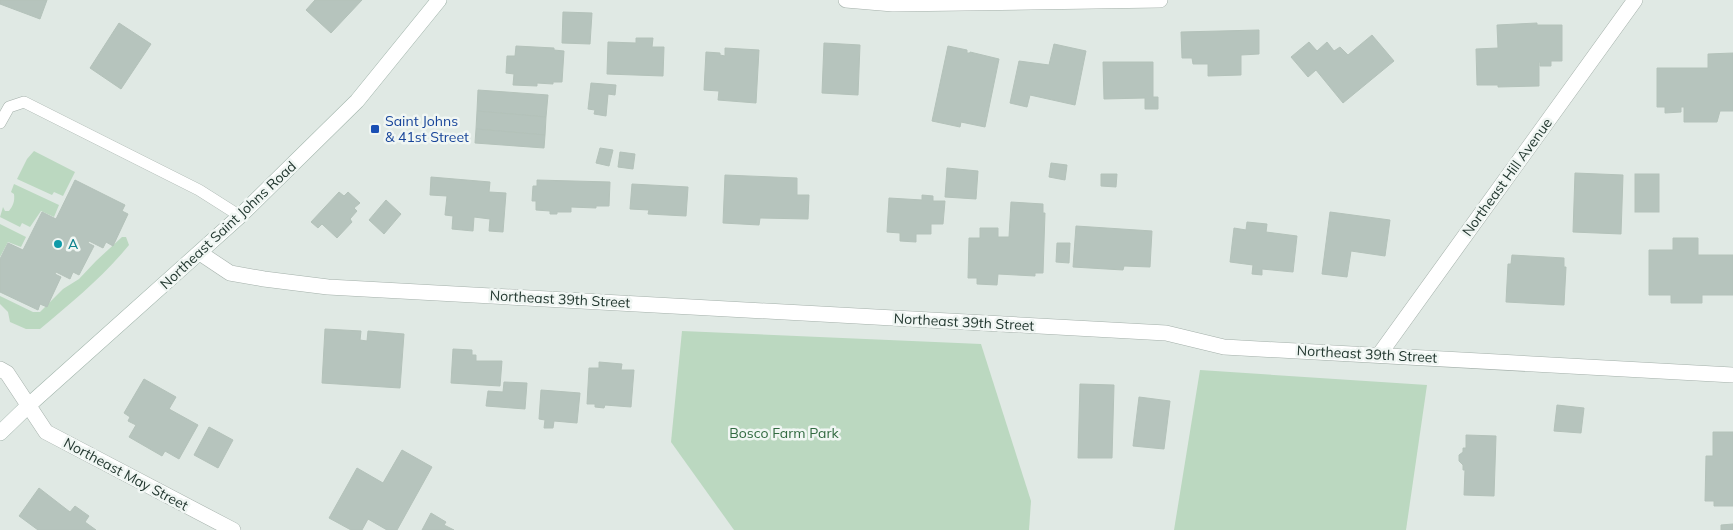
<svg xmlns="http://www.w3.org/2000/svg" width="1733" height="530" viewBox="0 0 1733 530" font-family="Mulish,sans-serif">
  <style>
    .green { fill: #bbd8c0 }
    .building { fill: #b6c4bd; stroke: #b4c2ba }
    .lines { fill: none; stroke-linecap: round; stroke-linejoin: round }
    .service-casing { stroke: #a4b0aa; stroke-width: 12 }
    .minor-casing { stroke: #a4b0aa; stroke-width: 16 }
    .secondary-casing { stroke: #a1b4ab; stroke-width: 16 }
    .service { stroke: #fff; stroke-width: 11 }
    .minor { stroke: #fff; stroke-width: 15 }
    .secondary { stroke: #fff; stroke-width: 15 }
    .transit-dot { fill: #1a4fb4; stroke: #f0f6f3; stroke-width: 2 }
    .culture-dot { fill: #0f9aa8; stroke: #f0f6f3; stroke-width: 2 }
    .labels { text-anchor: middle; stroke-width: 5; stroke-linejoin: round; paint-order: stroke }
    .transit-label { font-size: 14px; fill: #164399; stroke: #f0f6f3; text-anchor: start }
    .street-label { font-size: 14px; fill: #233830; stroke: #f0f6f3 }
    .culture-label { font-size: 14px; fill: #0d838f; stroke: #f0f6f3; text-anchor: start }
    .park-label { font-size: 14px; fill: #326a41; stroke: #f0f6f3 }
  </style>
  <rect width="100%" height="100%" fill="#e0e9e4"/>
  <g class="green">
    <polygon points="34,151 75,172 63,196 54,192 52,195 17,179 27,159"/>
    <path d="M14,184L59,205L54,217L41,211L30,227L22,223L20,227L0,217L3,207L5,211H9C13,206 15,201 14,194L11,192Z"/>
    <polygon points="0,224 26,237 21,247 8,242 0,257"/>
    <path d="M122,237H126L129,245C103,277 71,303 40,329H26L10,322L8,312L0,304V296L33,312H40L63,289L79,279L96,261Z"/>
    <polygon points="682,331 981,344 1031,501 1029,530 734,530 671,442"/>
    <polygon points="1200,370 1427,385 1406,530 1174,530"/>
  </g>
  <g class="building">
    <polygon points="0,0 47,0 40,19 0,4"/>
    <polygon points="315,0 362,0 331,33 306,10"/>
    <polygon points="563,12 592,13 590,44 562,43"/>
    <polygon points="119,23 151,44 121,89 90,68"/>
    <polygon points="1537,23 1537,25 1562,25 1562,61 1551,61 1551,66 1540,66 1540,62 1539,62 1539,86 1498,87 1498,85 1477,85 1476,49 1498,48 1497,25"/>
    <polygon points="1259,30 1259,54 1241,55 1241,75 1208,76 1208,64 1193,64 1192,58 1182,58 1181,32"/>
    <polygon points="1372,35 1394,61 1343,103 1316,70 1308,77 1291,57 1309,42 1317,51 1327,42 1334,51 1340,47 1348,55"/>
    <polygon points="636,38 653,38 652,47 664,47 663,76 607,74 608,42 636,43"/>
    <polygon points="824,43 860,45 858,95 822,93"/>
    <polygon points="1054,44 1086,51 1075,105 1030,95 1027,107 1010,103 1019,61 1049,65"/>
    <polygon points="516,46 554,48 554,50 564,51 562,82 553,82 553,84 537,83 537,86 513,85 514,74 506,73 507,56 515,56"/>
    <polygon points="948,46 967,50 967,53 970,53 970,52 999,59 985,127 961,122 960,127 932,121"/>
    <polygon points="725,48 759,50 756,103 718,100 719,91 704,90 706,52 720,53 720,55 725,56"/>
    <polygon points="1733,53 1733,111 1720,111 1717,122 1684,122 1684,107 1681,107 1681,112 1665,113 1665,107 1657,107 1657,68 1708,68 1708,54"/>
    <polygon points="1103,62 1153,62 1153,97 1158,97 1158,109 1145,109 1145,98 1104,99"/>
    <polygon points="591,83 616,85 615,95 608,94 606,116 594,114 595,110 588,109"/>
    <polygon points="478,90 548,95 546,117 477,111"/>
    <polygon points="477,111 546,117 545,135 476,129"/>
    <polygon points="476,129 545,135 544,148 475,143"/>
    <polygon points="600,148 613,150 609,166 596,163"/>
    <polygon points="620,152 635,154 633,169 618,167"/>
    <polygon points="1051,163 1067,165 1065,180 1049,177"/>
    <polygon points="947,168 978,171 976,199 945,197"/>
    <polygon points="1575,173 1623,175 1621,234 1573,232"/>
    <polygon points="1101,174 1117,174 1116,187 1101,186"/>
    <rect x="1635" y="174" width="24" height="38"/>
    <polygon points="725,175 797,178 797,195 809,195 808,219 760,218 759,225 723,223"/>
    <polygon points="431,177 490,182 489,192 506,193 503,232 489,231 490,219 474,217 473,231 452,229 453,216 445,215 447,196 430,195"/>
    <polygon points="75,180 125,205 122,211 128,214 113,246 106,242 103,248 89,241 88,243 94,246 79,275 73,272 70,279 56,272 55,274 61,277 47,307 40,304 38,310 0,292 0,259 8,243 23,250 42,212 56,219"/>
    <polygon points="537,180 610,182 609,206 596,206 596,208 571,207 571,212 557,212 557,214 550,214 550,211 536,210 536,201 532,201 533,186 537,186"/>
    <polygon points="632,184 688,187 686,216 648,214 649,210 630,209"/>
    <polygon points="339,192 344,196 348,192 360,203 354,208 357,211 350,219 352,222 337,238 322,224 318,228 311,222"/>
    <polygon points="922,195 933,196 933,201 945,201 943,224 931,224 931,234 916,234 916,242 900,241 900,233 887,232 889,198 922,200"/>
    <polygon points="386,200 401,214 384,234 369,220"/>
    <polygon points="1011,202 1043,204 1043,213 1045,213 1043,273 1035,273 1035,276 998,274 997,285 977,284 977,278 968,278 969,238 980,238 980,228 998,228 998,237 1009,237"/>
    <polygon points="1330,212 1390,220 1385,256 1351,251 1347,277 1322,274"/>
    <polygon points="1247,222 1267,224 1266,232 1297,236 1293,272 1262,269 1262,275 1252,274 1253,265 1230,262 1234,228 1246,230"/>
    <polygon points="1076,226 1152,231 1150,267 1124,266 1123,270 1073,267"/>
    <polygon points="1673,238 1698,238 1698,255 1733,255 1733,295 1702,295 1702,303 1671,303 1671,295 1649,295 1649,250 1673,250"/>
    <polygon points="1057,243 1070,243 1069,263 1056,262"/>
    <polygon points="1512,255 1564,258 1564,267 1566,267 1564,305 1506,302 1508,264 1511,264"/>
    <polygon points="325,329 361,331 360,340 367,341 368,331 404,334 400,388 322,383"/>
    <polygon points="453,349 472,350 472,355 476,355 476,361 502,361 500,386 451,383"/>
    <polygon points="599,362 622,364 621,370 634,370 631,407 605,405 604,408 595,407 595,404 587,404 589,368 599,368"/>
    <polygon points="144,379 176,397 169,409 198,425 179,459 165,451 162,456 129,437 136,425 128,421 130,417 124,413"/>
    <polygon points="504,382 527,383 525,409 486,406 488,391 503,392"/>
    <polygon points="1080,384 1114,385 1112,458 1078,458"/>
    <polygon points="541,390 580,393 577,423 554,421 553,428 544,428 545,420 539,419"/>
    <polygon points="1139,397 1170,401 1164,449 1133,446"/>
    <polygon points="1557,405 1584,408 1581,433 1554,431"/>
    <polygon points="209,427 233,440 218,468 194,455"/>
    <polygon points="1713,432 1733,432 1733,506 1714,506 1714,501 1705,501 1706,456 1713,456"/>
    <polygon points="1466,435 1496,436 1494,496 1464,495 1465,470 1463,470 1463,465 1459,461 1459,455 1463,452 1463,448 1466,448"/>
    <polygon points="402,450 432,467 397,530 387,530 368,519 362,530 351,530 329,518 357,468 383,483"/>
    <polygon points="39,488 70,512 75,506 89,516 85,522 96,530 38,530 19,516"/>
    <polygon points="431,513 446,522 444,525 454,530 422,530"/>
    <polygon points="1733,524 1733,530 1721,530 1721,525"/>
  </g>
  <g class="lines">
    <defs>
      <polyline id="service" points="0,123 9,107 24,102 199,190 240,216"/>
      <g id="minor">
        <polyline points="846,0 893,4 1160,0"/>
        <polyline points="200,253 230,273 264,279 328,287 1166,333 1224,347 1733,375"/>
        <polyline points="1379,355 1635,0"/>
        <polyline points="0,369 7,373 46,432 233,530"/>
      </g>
      <polyline id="secondary" points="0,433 29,405 240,216 357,101 439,0"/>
    </defs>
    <use href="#service" class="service-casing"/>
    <use href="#minor" class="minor-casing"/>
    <use href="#secondary" class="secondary-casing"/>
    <use href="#service" class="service"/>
    <use href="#minor" class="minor"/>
    <use href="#secondary" class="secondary"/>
  </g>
  <rect class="transit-dot" x="370" y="124" width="10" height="10" rx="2.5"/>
  <circle class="culture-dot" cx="58" cy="244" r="5"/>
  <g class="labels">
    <g class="transit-label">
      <text x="385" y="126">Saint Johns<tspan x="385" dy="16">&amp; 41st Street</tspan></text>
    </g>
    <g class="street-label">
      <text transform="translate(1507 177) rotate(-54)" y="5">Northeast Hill Avenue</text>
      <text transform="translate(228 225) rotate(-43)" y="5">Northeast Saint Johns Road</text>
      <text transform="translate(560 299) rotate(3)" y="5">Northeast 39th Street</text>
      <text transform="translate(964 322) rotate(3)" y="5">Northeast 39th Street</text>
      <text transform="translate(1367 354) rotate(3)" y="5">Northeast 39th Street</text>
      <text transform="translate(126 474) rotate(28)" y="5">Northeast May Street</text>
    </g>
    <g class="culture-label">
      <text x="68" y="249">A</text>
    </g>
    <g class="park-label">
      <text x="784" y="438">Bosco Farm Park</text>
    </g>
  </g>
</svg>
